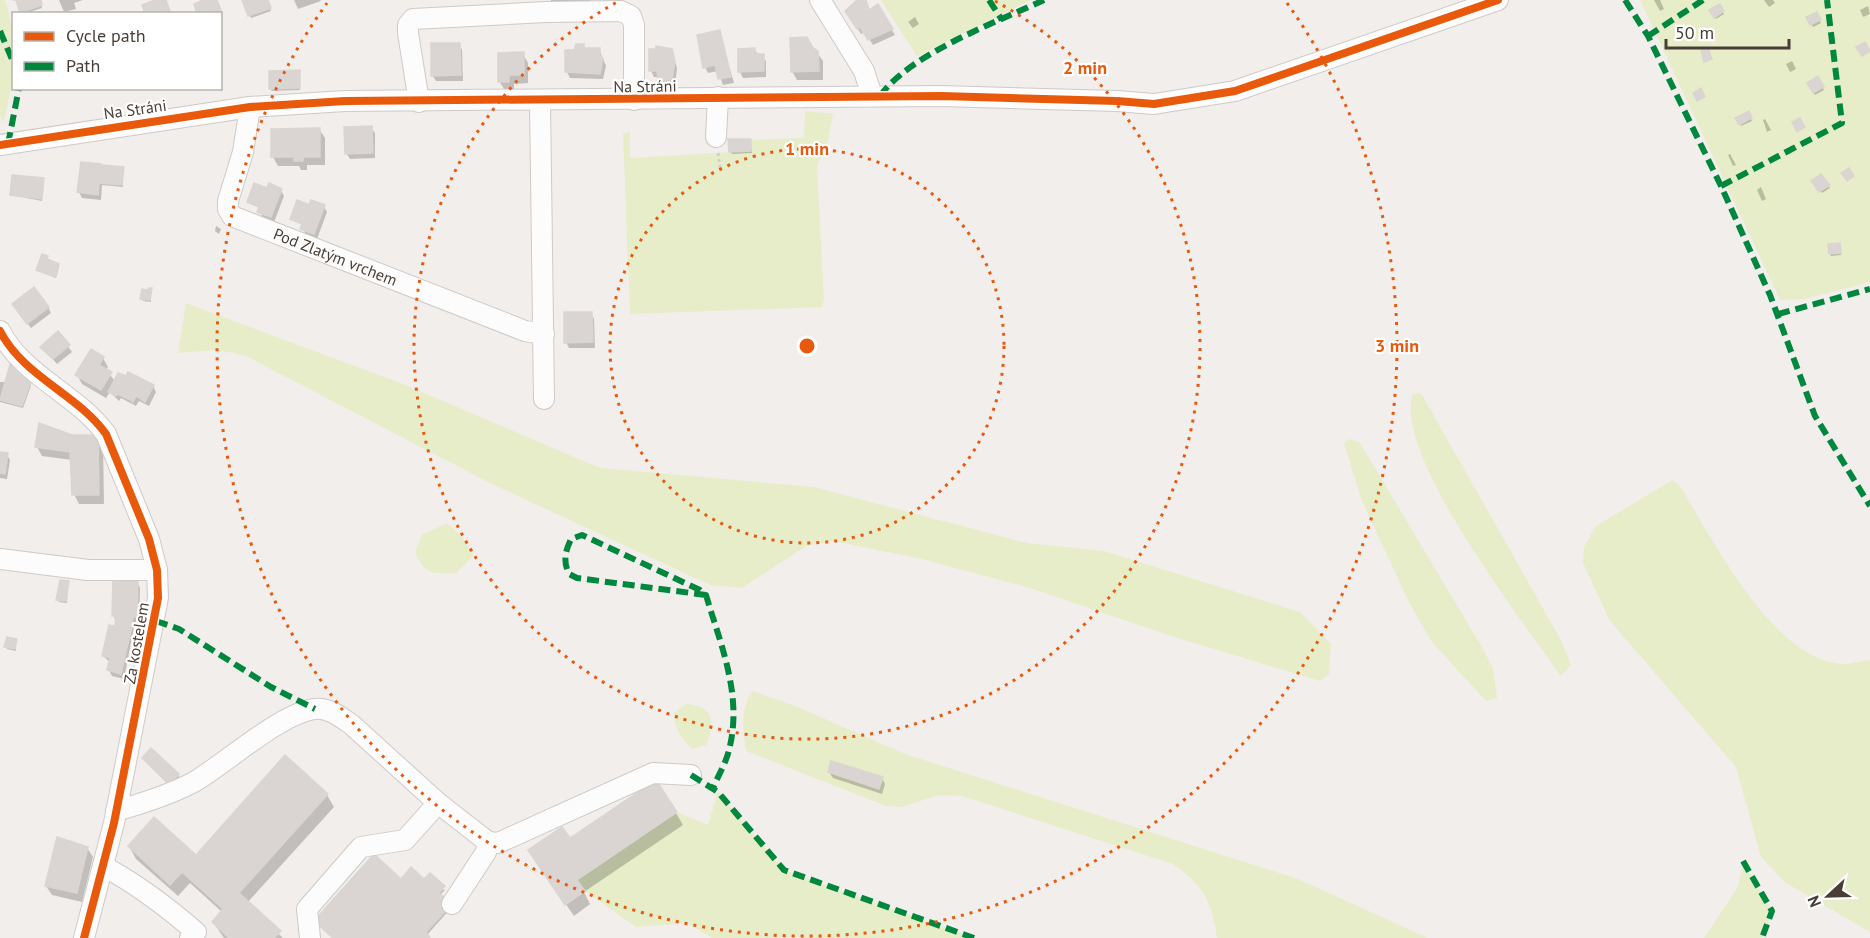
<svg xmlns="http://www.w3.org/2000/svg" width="1870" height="938" viewBox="0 0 1870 938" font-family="'PT Sans',sans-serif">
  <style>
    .green { fill: #e7edc9 }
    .shadow { fill: #0003 }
    .building { fill: #dad5d2; stroke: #dad5d1; stroke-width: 1.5 }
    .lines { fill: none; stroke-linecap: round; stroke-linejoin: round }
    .minor-casing { stroke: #cfcac7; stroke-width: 22 }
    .path { stroke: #d2cecb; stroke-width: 3; stroke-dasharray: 3 3; stroke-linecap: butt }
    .minor { stroke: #fdfcfc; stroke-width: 20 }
    .quiet { stroke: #00873e; stroke-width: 6; stroke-dasharray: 12 6; stroke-linecap: butt }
    .cycleway-casing { stroke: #fff; stroke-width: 11 }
    .cycleway { stroke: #e8590c; stroke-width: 8 }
    .ring { fill: none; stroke: #e8590c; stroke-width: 3; stroke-dasharray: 3 6 }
    .labels { text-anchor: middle; stroke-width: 4.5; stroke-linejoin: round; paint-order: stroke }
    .street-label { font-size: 16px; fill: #493e36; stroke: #fff }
    .centre { fill: #e8590c; stroke: #fff; stroke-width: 3 }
    .ring-label { font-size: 18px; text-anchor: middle; font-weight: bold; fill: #e8590c; stroke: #fff; stroke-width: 4.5; stroke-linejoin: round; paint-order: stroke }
  </style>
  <rect width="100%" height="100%" fill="#f2eeeb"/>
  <g class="green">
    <path d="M0,0H5C19,44 15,79 3,123L0,114Z"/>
    <polygon points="881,0 1031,0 917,56"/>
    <polygon points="1640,0 1870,0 1870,282 1805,299 1780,300"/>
    <polygon points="805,111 833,114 827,145 817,166 824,300 822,307 630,314 623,134 630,132 630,158 751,151 751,140 804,138"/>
    <polygon points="186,303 403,384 600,468 814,487 1027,543 1104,551 1300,612 1331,644 1329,674 1320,681 1174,637 1027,587 917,558 833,541 806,546 742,588 710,585 492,484 244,355 216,350 178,353"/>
    <path d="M1421,393L1562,642L1571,665L1561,676C1525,624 1392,454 1413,394Z"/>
    <polygon points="1350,439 1360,443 1480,644 1493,668 1497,698 1486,701 1432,642 1409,602 1362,501 1344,443"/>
    <path d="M1673,480L1680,486C1712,538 1773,661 1843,664C1851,664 1861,661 1870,660V932L1786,883L1761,857L1736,767L1610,621L1583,563L1584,547L1596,526Z"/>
    <path d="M447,523L461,536L474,555L456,573C433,574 425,575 415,552L422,535Z"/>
    <path d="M752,691L793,705L905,754L1298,879L1428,938H1217C1212,902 1203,884 1173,864L962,796L939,795L901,807L886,806L746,751C743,728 740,711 752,691Z"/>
    <path d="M686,704C715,706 715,723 706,745L692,749C682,739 674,728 674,713Z"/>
    <polygon points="718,792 784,870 974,938 712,938 687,923 636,927 585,891 577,880 677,812 708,825"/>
    <polygon points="1743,861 1772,911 1762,938 1704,938 1738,887"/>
  </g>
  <g class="shadow">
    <polygon points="14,0 40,0 42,8 23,14 18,2"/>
    <polygon points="59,0 83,0 74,3 76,9 64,12"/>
    <polygon points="244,0 267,0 271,11 251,18"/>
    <polygon points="294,0 320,0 321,1 298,9"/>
    <polygon points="551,0 591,0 591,8 551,2"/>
    <polygon points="861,0 864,0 869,11 877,6 895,35 873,45 865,32 861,34 847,11"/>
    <polygon points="1654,0 1660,0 1664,9 1660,11"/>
    <polygon points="1764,0 1773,0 1775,3 1769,7"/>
    <polygon points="1719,6 1724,14 1716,19 1711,11"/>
    <polygon points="1868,6 1870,14 1863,17 1860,10"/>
    <polygon points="1816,14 1821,23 1813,27 1808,18"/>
    <polygon points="915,17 919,24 913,28 908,22"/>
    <polygon points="719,32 734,83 723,85 718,71 708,73 705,67"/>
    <polygon points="807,39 823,61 823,80 797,80 792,71"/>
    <polygon points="459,44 462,50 463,81 436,81 432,75"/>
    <polygon points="583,45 585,49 599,49 606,66 603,79 570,78 567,72 575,52"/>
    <polygon points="671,50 677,68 675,85 662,85 659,77 654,77 651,71"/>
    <polygon points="754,50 766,61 766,77 743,78 740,72"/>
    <polygon points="523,54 528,63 528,83 514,84 514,90 505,90 499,81"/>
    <polygon points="1792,61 1796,69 1790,72 1786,64"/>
    <polygon points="299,71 300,90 272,91 270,89"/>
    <polygon points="1817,78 1824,90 1815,95 1809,83"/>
    <polygon points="1748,113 1752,121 1741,126 1737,119"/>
    <polygon points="1765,119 1771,130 1767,132 1763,120"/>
    <polygon points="371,128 375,133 375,158 350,159 346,153"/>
    <polygon points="319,129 325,138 325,165 307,165 307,170 301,170 299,166 278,166 273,157"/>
    <polygon points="750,140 752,153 732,154 730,151"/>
    <polygon points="1730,154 1736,165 1733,166 1728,155"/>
    <polygon points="100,166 123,169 123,187 102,185 101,200 82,198 79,192"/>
    <polygon points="1821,176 1830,188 1822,193 1813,181"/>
    <polygon points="43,180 42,201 11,195"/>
    <polygon points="1761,187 1766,199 1762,201 1757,190"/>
    <polygon points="268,190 281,190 284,196 274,222 262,217 260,208 249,202"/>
    <polygon points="310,207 324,207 327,212 317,239 305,234 303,225 291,218"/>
    <polygon points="216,226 221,229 219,234 215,231"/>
    <polygon points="1839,244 1841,255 1831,256 1830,254"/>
    <polygon points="47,257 48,261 59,267 56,278 38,270"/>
    <polygon points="151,290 151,302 143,301 142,299"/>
    <polygon points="48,307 51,313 31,328 17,310"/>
    <polygon points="591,313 594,319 595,348 569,348 566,342"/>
    <polygon points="58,333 72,352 57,364 42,347"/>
    <polygon points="103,358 108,367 106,370 115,381 153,386 156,392 149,406 139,401 136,406 121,398 119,401 110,392 106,398 82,384 77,375"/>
    <polygon points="0,382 30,383 31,386 23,408 0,402"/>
    <polygon points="72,436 98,436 103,445 104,504 79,504 74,494 72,460 42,456 37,447"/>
    <polygon points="0,454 7,455 10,460 7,479 0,478"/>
    <polygon points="137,582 140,588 139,622 135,622 124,679 112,676 109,670 111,663 103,656 117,628 114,616"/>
    <polygon points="68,583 67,603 59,602 58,600"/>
    <polygon points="16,641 16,651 7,649 6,647"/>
    <polygon points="143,759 178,775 181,781 173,789"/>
    <polygon points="829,772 882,778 885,784 882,794 833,778"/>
    <polygon points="327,795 334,807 247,903 283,938 224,938 213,922 222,912 190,883 178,896 136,859 129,846 196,857"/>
    <polygon points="676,813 683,825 584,892 590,904 574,916 537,862 569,841"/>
    <polygon points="87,848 93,857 82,902 52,895 46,886"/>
    <polygon points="401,881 445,890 440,895 452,907 427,935 430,938 334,938"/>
  </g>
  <g class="building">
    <polygon points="12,0 41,0 42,5 20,13 16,0"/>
    <polygon points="155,0 166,0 171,14 145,14 142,5"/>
    <polygon points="217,0 222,13 197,14 194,4 203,0"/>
    <polygon points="242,0 268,0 271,8 248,16"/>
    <polygon points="857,0 866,0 869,10 878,4 893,29 868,40 860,27 857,29 845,11"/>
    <polygon points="1720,4 1724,11 1714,18 1709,10"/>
    <polygon points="1817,12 1821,20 1810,25 1806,17"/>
    <polygon points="720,30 731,77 718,79 715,65 703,68 697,35"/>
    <polygon points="807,37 813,48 818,51 819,71 791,72 790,38"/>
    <polygon points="1865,42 1870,51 1862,56 1856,47"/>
    <polygon points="431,43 460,43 461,75 431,76"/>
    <polygon points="576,44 584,44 584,48 600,48 600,56 603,58 600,74 565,72 565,50 574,50"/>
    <polygon points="656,46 672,49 675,61 672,80 658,80 657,71 649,71 649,49 656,49"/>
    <polygon points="755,48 755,54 764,54 764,71 738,72 738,49"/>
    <polygon points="1708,48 1712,59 1704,62 1701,50"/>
    <polygon points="524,52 524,75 509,75 509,82 498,82 498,53"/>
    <polygon points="300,70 300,88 269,89 269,71"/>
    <polygon points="1818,76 1824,87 1813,93 1807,83"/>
    <polygon points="1701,88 1705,97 1697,101 1693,93"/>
    <polygon points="1749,111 1752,118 1739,125 1735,118"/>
    <polygon points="1800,118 1805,127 1797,132 1792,122"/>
    <polygon points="372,126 373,153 345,154 344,127"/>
    <polygon points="320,128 320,157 303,157 303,161 294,161 294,157 271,157 271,129"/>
    <polygon points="728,139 751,139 751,151 729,152"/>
    <polygon points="81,162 101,164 98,195 77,192"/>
    <polygon points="101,165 124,167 122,185 99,183"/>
    <polygon points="1849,168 1854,176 1847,181 1841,173"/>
    <polygon points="1821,174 1830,185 1819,192 1811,181"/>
    <polygon points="12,175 44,178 42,199 10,195"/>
    <polygon points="254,183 267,188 259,207 247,202"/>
    <polygon points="269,183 282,189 271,217 257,212"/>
    <polygon points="297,200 310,205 302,224 290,219"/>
    <polygon points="311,200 325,205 314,234 300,229"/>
    <polygon points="1840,243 1841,253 1829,254 1828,244"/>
    <polygon points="42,254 48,256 47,259 59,264 55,277 36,270"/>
    <polygon points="34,287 49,307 27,324 12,304"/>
    <polygon points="149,288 152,288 150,300 140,299 142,289 148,290"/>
    <polygon points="564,312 592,312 593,342 564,343"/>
    <polygon points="58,331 70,345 53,359 40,347"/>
    <polygon points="91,349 104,357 99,365 112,372 101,390 75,375"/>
    <polygon points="11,361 31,382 22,406 0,400"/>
    <polygon points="128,372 154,385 145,402 136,396 132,404 133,401 117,394 116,396 108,392 118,373 126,376"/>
    <polygon points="39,423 72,435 98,435 99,495 72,495 70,452 35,447"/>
    <polygon points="0,452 8,453 5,474 0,473"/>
    <polygon points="60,580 69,581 66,601 56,600"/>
    <polygon points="113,580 138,580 137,617 133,617 131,630 115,626 116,616 112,616"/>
    <polygon points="109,625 131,630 121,674 107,670 110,658 102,656"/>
    <polygon points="7,637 17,639 15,649 4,647"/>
    <polygon points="151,748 179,774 170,785 142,758"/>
    <polygon points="285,755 328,794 239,893 281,931 274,938 229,938 212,922 223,909 182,872 170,885 128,846 154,817 196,855"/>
    <polygon points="831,761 883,777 879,789 828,772"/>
    <polygon points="656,780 677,812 577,880 585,891 565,905 528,850 562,827 570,838"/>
    <polygon points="57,837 88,847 77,893 45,886"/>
    <polygon points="374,854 401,879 411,867 424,879 430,873 445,886 439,893 452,904 426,932 430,938 333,938 314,921"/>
  </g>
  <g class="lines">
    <defs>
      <g id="minor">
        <polyline points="820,0 864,71 872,96"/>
        <polyline points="540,101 544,399"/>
        <polyline points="419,102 408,33 408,25 413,19 546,12 621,11 631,16 634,25 634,100"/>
        <path id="s1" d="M250,107L243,152L228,201V209L232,216L525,331L544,334"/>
        <polyline points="716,137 718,97"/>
        <polyline points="0,145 250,107 345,101 941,96 1117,101 1154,104 1235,91 1498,0"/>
        <path d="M0,331C24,377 76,393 106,434L149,539L157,570L158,598L114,823L84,938"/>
        <polyline points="0,559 88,570 157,570"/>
        <path d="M116,811C143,803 169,795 194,782C226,763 281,713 315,709C329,707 342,718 352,725L438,803"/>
        <path d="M103,866C137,884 167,907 196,932L190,938"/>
        <polyline points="452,904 486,852 488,842 498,843 653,773 691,775"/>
        <polyline points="310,938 307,909 361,847 405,840 438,803 488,842"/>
      </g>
    </defs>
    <use href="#minor" class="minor-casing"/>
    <polyline class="path" points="718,153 720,168"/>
    <use href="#minor" class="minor"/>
    <g class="quiet">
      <polyline points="989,0 1002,20"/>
      <polyline points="1625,0 1648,36 1721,186 1770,295 1815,416 1870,506"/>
      <polyline points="0,31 14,64"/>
      <polyline points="1648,36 1703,0"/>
      <path d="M880,96C911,53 995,23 1044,0"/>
      <polyline points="8,144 19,88"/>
      <polyline points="1721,186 1842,123 1827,0"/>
      <polyline points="1778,314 1870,289"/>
      <path d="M706,595L577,578L569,574C563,561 565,552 571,539L582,535L700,590L706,595C721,646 743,696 729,750C726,763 718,776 713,788"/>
      <polyline points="156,621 179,629 271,687 315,709"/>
      <polyline points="691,775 718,792 784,870 974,938"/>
      <polyline points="1743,861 1772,911 1762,938"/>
    </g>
    <defs>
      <g id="cycleway">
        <polyline points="0,145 250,107 345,101 941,96 1117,101 1154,104 1235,91 1498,0"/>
        <path d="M0,331C24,377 76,393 106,434L149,539L157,570L158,598L114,823L84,938"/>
      </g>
    </defs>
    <use href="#cycleway" class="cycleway-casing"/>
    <use href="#cycleway" class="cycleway"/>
  </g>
  <g class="ring">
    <circle cx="807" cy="346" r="197"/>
    <path d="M995 1A393 393 0 1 1 619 1"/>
    <path d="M1287 3A590 590 0 1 1 327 3"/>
  </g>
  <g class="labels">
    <g class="street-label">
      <text transform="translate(645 86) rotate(-1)" y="6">Na Stráni</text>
      <text transform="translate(135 109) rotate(-8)" y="6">Na Stráni</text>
      <text dy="6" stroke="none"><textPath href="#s1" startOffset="224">Pod Zlatým vrchem</textPath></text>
      <text transform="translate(136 643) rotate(-80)" y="6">Za kostelem</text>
    </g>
  </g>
  <circle cx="807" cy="346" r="9" class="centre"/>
  <g class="ring-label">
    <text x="1085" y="74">2 min</text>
    <text x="807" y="155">1 min</text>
    <text x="1397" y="352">3 min</text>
  </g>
  <rect x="12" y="12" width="210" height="78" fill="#ffffff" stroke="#b6b2af" stroke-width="1.5"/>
  <rect x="24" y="32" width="30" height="9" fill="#e8590c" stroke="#b6b2af" stroke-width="1.5"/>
  <text x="66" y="42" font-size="18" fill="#493e36">Cycle path</text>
  <rect x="24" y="62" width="30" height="9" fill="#00873e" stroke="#b6b2af" stroke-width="1.5"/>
  <text x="66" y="72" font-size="18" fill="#493e36">Path</text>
  <g transform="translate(1828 896) rotate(248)" stroke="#ffffff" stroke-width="4.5" paint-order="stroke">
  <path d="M0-4.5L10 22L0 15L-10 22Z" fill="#493e36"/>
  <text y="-9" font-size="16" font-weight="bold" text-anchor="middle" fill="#493e36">N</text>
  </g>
  <path d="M1666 39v9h123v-9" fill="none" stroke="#493e36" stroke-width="3"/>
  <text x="1675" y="39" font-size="18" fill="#493e36" stroke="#ffffff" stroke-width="4.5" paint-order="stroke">50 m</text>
</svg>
